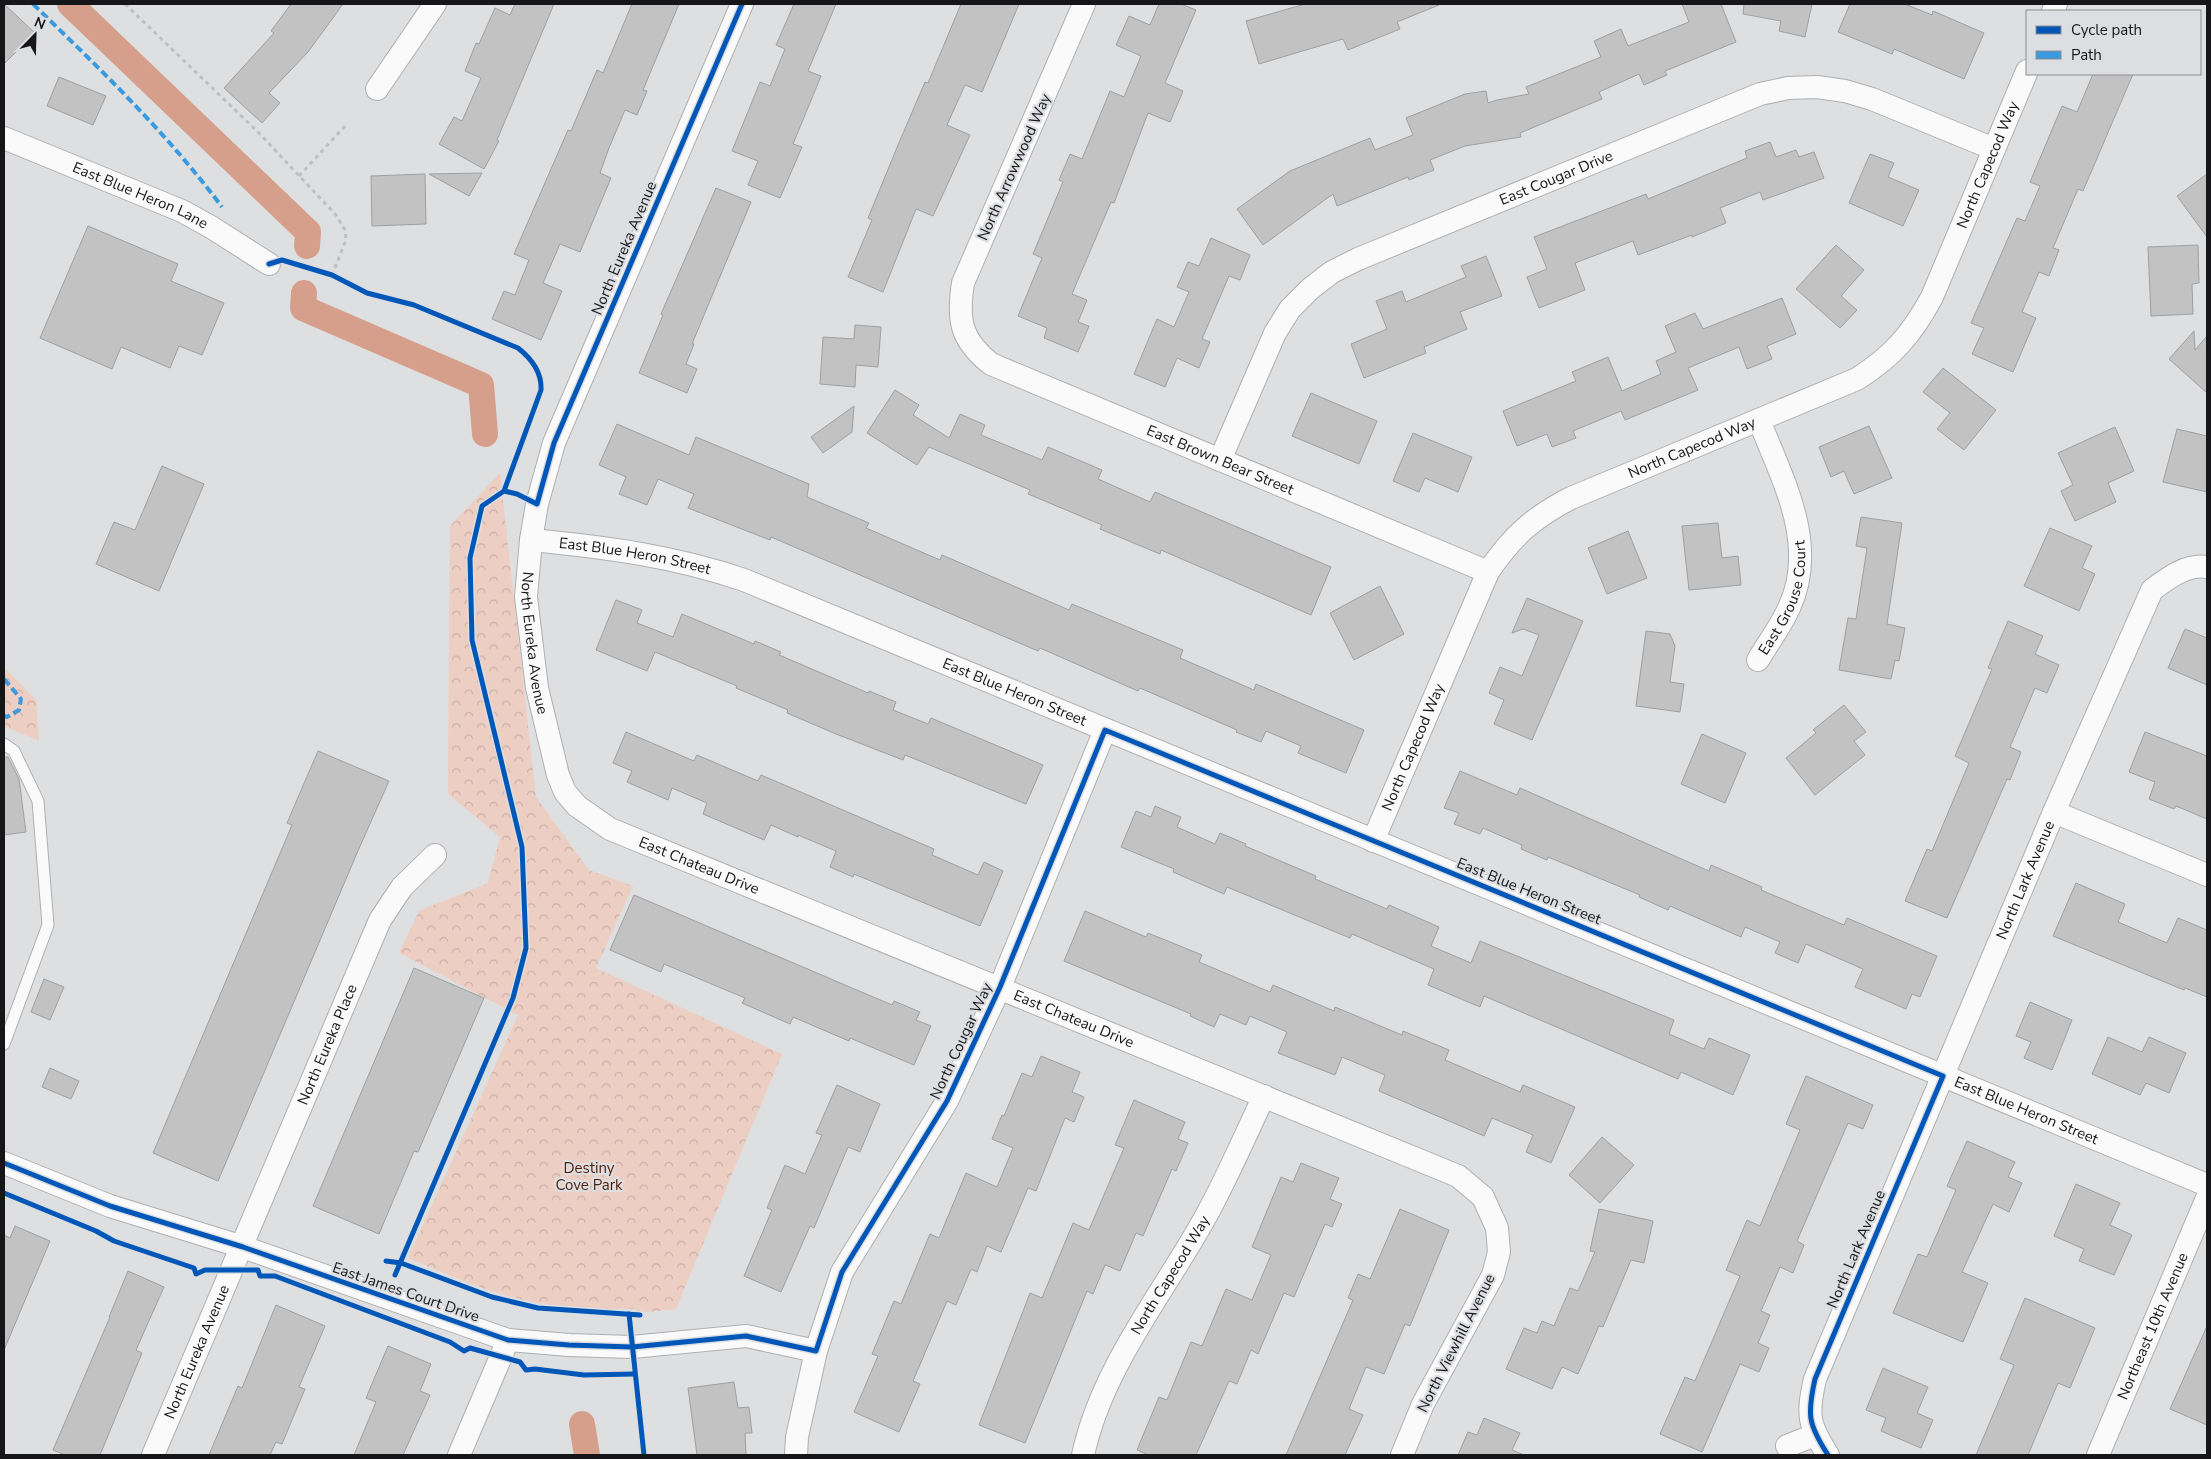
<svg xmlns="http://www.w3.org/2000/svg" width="2211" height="1459" viewBox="0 0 2211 1459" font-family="'Nunito Sans',sans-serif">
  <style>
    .park { fill: url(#park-crowns) }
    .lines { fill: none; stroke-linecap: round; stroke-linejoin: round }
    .canal { stroke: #d69f8b; stroke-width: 26 }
    .building { fill: #c2c2c3; stroke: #9e9fa0 }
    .service-casing { stroke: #afafb0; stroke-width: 13 }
    .minor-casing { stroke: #afafb0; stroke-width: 24 }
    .path { stroke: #bebfc0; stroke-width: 3; stroke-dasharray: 4 4; stroke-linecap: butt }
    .service { stroke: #fafafa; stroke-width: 11 }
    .minor { stroke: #fafafa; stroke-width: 22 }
    .quiet { stroke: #3b9adf; stroke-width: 4; stroke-dasharray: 8 4; stroke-linecap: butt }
    .cycleway-casing { stroke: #dddee1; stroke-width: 8 }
    .cycleway { stroke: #0057b8; stroke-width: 5 }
    .labels { text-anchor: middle; stroke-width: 4.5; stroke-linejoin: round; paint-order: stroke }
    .street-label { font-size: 15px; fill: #161618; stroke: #dddee1 }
    .park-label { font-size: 15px; fill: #501e07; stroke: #dddee1 }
  </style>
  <defs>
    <pattern id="park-crowns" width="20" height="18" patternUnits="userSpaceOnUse" patternTransform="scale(1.25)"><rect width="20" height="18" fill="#edcec3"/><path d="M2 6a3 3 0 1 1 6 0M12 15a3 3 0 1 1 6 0" fill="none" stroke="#cab0a7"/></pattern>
  </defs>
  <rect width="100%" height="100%" fill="#dedfe0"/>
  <g class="park">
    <path d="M500,473L536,797L589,870L633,886L596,968L782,1054L676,1309L639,1313L635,1309C598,1309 561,1308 524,1300C484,1291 446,1274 408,1258L518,1015L399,953L419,911L488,883L500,837L448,794V757L450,526Z"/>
    <polygon points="4,667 36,700 39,741 4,726"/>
  </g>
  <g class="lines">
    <g class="canal">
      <polyline points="70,4 308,232 307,246"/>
      <polyline points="304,293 303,308 481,385 485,434"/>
      <polyline points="582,1424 587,1455"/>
    </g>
  </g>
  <g class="building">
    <polygon points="4,4 35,33 4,64"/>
    <polygon points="291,4 343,4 308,52 269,93 280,103 262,123 224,88 274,33 271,31"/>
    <polygon points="515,4 554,4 497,140 499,141 484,169 439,144 454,117 462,121 481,78 465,71 476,43 479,44 495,8 510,15"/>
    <polygon points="632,4 679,4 643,90 647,91 637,115 625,110 609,148 600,173 611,178 580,252 560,244 543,283 562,291 541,340 492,319 504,291 515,295 529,260 514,254 568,130 571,131 597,70 603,73"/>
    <polygon points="794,4 836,4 808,71 821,76 793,144 802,147 780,198 748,185 758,161 732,151 760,82 770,86 785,49 776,45"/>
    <polygon points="961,4 1019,4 982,92 965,85 947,125 970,135 933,216 916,209 883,292 848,277 872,220 868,218 898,145 925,82 928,83"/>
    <polygon points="1159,4 1181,4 1196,10 1165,83 1183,91 1170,122 1148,113 1114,203 1111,202 1072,294 1087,300 1078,322 1089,326 1078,352 1044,338 1047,328 1018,316 1042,258 1033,254 1063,182 1059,180 1070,154 1082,159 1110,91 1124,97 1141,56 1116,45 1129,16 1150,25"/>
    <polygon points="1305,4 1439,4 1439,5 1397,22 1400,29 1348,50 1343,39 1259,64 1246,21"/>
    <polygon points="1682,4 1721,4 1736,42 1665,71 1667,75 1644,85 1639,74 1599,92 1602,99 1520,133 1521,137 1465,146 1430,160 1434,170 1409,180 1408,177 1337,206 1333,194 1263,245 1237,209 1290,171 1370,138 1375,150 1413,135 1406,118 1465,94 1486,91 1488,103 1497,100 1529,94 1526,87 1601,57 1594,41 1621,29 1628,46 1689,22"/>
    <polygon points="1744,4 1812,4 1805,37 1779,31 1781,21 1743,14"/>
    <polygon points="1850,4 1905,4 1932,15 1933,11 1984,33 1964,79 1894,49 1892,54 1838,32"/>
    <polygon points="2093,74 2133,74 2083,191 2078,189 2053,248 2059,250 2049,276 2039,272 2022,312 2036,318 2013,372 1972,354 1984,328 1971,323 2017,218 2025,221 2040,186 2030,182 2062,106 2077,112"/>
    <polygon points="59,77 106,96 93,125 47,106"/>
    <polygon points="1770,142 1776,157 1796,150 1799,157 1814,152 1824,178 1763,200 1760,192 1720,208 1726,223 1692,237 1692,235 1638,255 1633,241 1575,263 1585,290 1539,308 1527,277 1547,269 1534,237 1646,194 1648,199 1747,158 1745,151"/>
    <polygon points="1870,154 1894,163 1888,177 1919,190 1903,226 1849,203"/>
    <polygon points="482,173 469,196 429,174"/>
    <polygon points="425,174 426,224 372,226 371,176"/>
    <polygon points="2207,174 2207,237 2177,196"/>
    <polygon points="716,188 751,202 692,344 694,344 686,364 697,369 687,393 639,373 663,315 661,314"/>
    <polygon points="88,226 178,264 171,281 224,303 202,355 179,346 170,368 121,347 112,369 40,338"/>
    <polygon points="1211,238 1250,255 1240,280 1229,276 1202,339 1210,342 1199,368 1177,358 1165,387 1134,374 1157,319 1174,327 1189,292 1177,287 1188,262 1199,266"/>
    <polygon points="1836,245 1864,270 1841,296 1857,310 1840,328 1796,289"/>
    <polygon points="2198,245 2199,283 2192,284 2193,314 2151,316 2148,247"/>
    <polygon points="1486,256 1502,296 1460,312 1467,329 1424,347 1426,353 1364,378 1351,344 1387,329 1376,301 1402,291 1406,302 1466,277 1461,266"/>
    <polygon points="1782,298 1796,334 1767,346 1772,359 1747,369 1739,347 1688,368 1698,390 1625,420 1621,411 1573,431 1576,438 1552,447 1547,434 1517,446 1503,411 1576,381 1572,372 1608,357 1622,391 1661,374 1656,361 1676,352 1665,326 1695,313 1703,329"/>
    <polygon points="855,325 881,327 878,367 856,365 855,387 820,384 823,337 854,339"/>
    <polygon points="2194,331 2195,350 2207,336 2207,393 2169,359"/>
    <polygon points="1943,368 1996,410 1964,450 1937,429 1950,413 1923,392"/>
    <polygon points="895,390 919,405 913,415 949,438 960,414 985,425 981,435 1042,460 1048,447 1102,470 1098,479 1150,502 1155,492 1331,567 1311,615 1161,550 1160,554 1100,529 1102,525 1028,494 1030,490 929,447 917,465 867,433"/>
    <polygon points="1311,393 1377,421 1359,464 1292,436"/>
    <polygon points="854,406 852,432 823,453 811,437"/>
    <polygon points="617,424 689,455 696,437 809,484 807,497 869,523 866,528 940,560 942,555 1069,610 1072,604 1183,650 1180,658 1254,690 1256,684 1364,730 1346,773 1298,753 1301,746 1266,731 1261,742 1236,732 1237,730 1140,688 1138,691 1040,648 1038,651 771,537 770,540 688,508 694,494 658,479 647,505 619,494 626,477 599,465"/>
    <polygon points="1869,426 1892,478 1854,494 1844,471 1831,477 1819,447"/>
    <polygon points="2115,427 2134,471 2108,483 2116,502 2075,521 2061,491 2073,485 2058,453"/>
    <polygon points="2177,429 2207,436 2207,492 2163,482"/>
    <polygon points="1413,433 1472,457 1458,492 1425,478 1419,492 1393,481"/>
    <polygon points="162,466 204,484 159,591 96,564 114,522 135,530"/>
    <polygon points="1861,517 1902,523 1887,624 1905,628 1899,661 1895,660 1891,679 1839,670 1848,618 1856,619 1867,548 1856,546"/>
    <polygon points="1718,523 1722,558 1738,556 1741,585 1689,590 1682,526"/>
    <polygon points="2050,528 2092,546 2082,568 2095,574 2079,611 2024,586"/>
    <polygon points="1628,531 1647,578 1607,594 1588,548"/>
    <polygon points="1380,586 1404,634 1354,660 1330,613"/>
    <polygon points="1527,598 1583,621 1532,740 1494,724 1504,700 1489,693 1500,667 1522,676 1539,635 1523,629 1512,633"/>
    <polygon points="616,600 642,610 637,623 673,637 682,614 754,644 755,641 781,652 779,655 868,693 869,691 896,702 893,710 928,724 931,718 1043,765 1026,804 905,755 903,760 836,734 787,713 788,710 736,688 737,686 655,652 647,671 596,650"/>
    <polygon points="2008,621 2043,636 2035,654 2059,665 2047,693 2035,688 2010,747 2021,752 2010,780 2007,779 1947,918 1905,901 1927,849 1932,851 1969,763 1955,756 1992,669 1988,668"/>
    <polygon points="2185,629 2207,638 2207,685 2168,668"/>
    <polygon points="1646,631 1670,634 1675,646 1670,682 1684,684 1680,712 1636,706"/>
    <polygon points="1844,705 1866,732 1854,741 1865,755 1815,795 1786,758 1816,733 1813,730"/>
    <polygon points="626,732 694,761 697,755 758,781 761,775 934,849 932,855 978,875 984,862 1003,871 980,926 854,874 853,877 830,867 836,851 798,835 798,837 771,825 764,840 703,814 707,803 672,788 668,800 627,782 632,771 613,763"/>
    <polygon points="2145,732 2207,756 2207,819 2176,806 2174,809 2149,799 2155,782 2129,772"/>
    <polygon points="1702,734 1746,753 1725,803 1681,784"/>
    <polygon points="318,751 389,781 357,853 218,1181 153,1153 292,825 287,823"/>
    <polygon points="4,757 8,757 19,779 26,832 4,835"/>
    <polygon points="1460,771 1517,795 1520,788 1709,871 1711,865 1762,887 1761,890 1844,925 1847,918 1937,956 1920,997 1912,994 1906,1009 1855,987 1863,969 1806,944 1798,963 1775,953 1780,942 1745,927 1741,937 1670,906 1668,910 1639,897 1640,895 1548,857 1547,860 1521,849 1522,845 1483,828 1480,834 1454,824 1459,813 1444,808"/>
    <polygon points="1155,806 1181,817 1177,827 1215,844 1220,833 1246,844 1245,846 1316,876 1315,879 1387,909 1389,905 1439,927 1431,946 1471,963 1480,941 1674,1020 1669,1034 1704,1049 1709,1038 1750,1055 1733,1095 1681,1072 1678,1079 1484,996 1480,1007 1428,985 1434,969 1352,934 1350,938 1227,887 1224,894 1173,872 1174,869 1121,847 1136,811 1151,817"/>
    <polygon points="2076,883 2125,904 2118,922 2167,943 2178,918 2207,930 2207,997 2185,988 2184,990 2053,936"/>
    <polygon points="634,895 892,1005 894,1001 920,1012 916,1020 931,1026 914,1065 850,1038 849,1041 793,1017 790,1024 742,1003 745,998 664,964 661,972 610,950"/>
    <polygon points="1085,911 1146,937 1148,933 1202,955 1199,962 1270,992 1273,985 1334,1011 1335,1007 1402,1035 1403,1031 1449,1050 1445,1060 1520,1092 1523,1085 1575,1107 1551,1163 1526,1152 1533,1135 1492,1118 1484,1136 1379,1091 1385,1075 1342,1057 1335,1075 1278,1053 1287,1032 1250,1016 1246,1025 1220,1014 1214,1027 1190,1016 1191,1014 1064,961"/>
    <polygon points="414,968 484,998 418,1152 414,1151 379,1234 313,1206"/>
    <polygon points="44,979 64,987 50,1020 31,1012"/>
    <polygon points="2030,1002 2072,1020 2052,1070 2024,1058 2031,1042 2016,1036"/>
    <polygon points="2108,1037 2142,1052 2149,1037 2186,1053 2169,1093 2146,1083 2140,1095 2092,1074"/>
    <polygon points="1041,1056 1080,1072 1072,1092 1084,1097 1074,1122 1065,1118 1036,1191 1028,1188 1001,1252 987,1246 977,1272 971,1269 956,1305 947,1301 913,1381 920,1384 899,1432 854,1412 878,1356 872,1354 894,1301 901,1304 930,1234 939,1238 966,1173 997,1187 1013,1148 992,1139 1002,1115 1004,1116 1022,1073 1032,1077"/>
    <polygon points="50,1068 79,1081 71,1099 42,1087"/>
    <polygon points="1806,1076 1873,1105 1863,1129 1848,1123 1797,1241 1804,1245 1793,1273 1780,1267 1761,1311 1770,1315 1758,1343 1769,1348 1759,1372 1740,1364 1702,1452 1660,1434 1685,1377 1695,1381 1740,1276 1726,1270 1747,1220 1760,1226 1800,1130 1786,1124"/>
    <polygon points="837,1085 880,1104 860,1152 848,1147 814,1228 810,1226 781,1292 744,1276 772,1210 767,1208 785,1165 805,1174 822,1135 816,1133"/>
    <polygon points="1134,1100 1185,1122 1178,1139 1188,1143 1176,1171 1172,1169 1143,1236 1136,1233 1120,1271 1105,1265 1093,1294 1087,1291 1025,1443 979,1425 1030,1293 1042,1298 1073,1223 1089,1230 1124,1148 1115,1145"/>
    <polygon points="1602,1137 1634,1165 1600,1203 1569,1175"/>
    <polygon points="1967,1141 2015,1162 2008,1177 2022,1183 2009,1212 1993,1204 1962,1272 1988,1283 1963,1342 1893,1313 1918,1254 1927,1257 1956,1190 1947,1186"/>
    <polygon points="1301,1163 1339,1178 1330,1199 1342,1204 1332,1227 1325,1224 1294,1297 1284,1293 1258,1354 1251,1350 1237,1384 1229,1381 1196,1455 1149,1455 1137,1450 1159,1397 1167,1400 1191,1342 1202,1346 1226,1289 1252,1300 1271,1255 1252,1247 1281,1177 1293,1182"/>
    <polygon points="2076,1184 2120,1203 2110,1225 2132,1235 2114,1275 2079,1261 2084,1249 2054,1236"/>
    <polygon points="1400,1209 1449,1230 1410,1326 1405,1324 1384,1374 1366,1367 1349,1409 1363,1415 1345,1455 1286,1455 1353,1300 1348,1298 1358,1274 1370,1279"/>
    <polygon points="1599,1209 1653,1221 1644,1263 1631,1260 1603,1327 1599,1326 1578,1374 1562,1367 1552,1389 1506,1369 1524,1328 1537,1333 1542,1321 1554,1326 1570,1288 1578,1291 1595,1252 1590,1251"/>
    <polygon points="15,1226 50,1241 4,1350 4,1235 10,1238"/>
    <polygon points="128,1271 164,1287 136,1350 142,1353 100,1455 65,1455 53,1450 110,1317 109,1317"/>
    <polygon points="2025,1298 2095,1328 2070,1388 2058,1383 2028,1455 1976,1455 2014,1365 2000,1359"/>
    <polygon points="276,1305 325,1326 299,1387 305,1389 282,1444 276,1442 270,1455 209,1455 238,1386 242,1388"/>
    <polygon points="2207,1326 2207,1425 2170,1409"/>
    <polygon points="388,1346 431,1364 420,1391 430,1395 403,1455 354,1455 376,1402 366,1398"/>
    <polygon points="1883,1368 1928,1387 1917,1413 1933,1420 1921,1448 1881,1431 1886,1418 1866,1410"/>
    <polygon points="734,1382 738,1408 749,1407 752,1433 745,1433 746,1455 697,1455 688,1388"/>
    <polygon points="1484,1418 1520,1433 1512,1450 1524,1455 1458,1455 1468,1432 1477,1435"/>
  </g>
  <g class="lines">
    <defs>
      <polyline id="service" points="4,744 14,751 38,801 48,925 4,1044"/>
      <g id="minor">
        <path id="s1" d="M742,4L554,443L537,504L531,540L526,597L537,688L558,775L565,792L577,806L610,829L1458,1176L1483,1197L1497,1228L1499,1252L1493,1275L1423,1404L1402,1455"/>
        <path id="s2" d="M1084,4L963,283C957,321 961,340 991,364L1488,572"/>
        <polyline points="2053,11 2056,4"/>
        <polyline points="377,89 435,4"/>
        <path id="s3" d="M4,138L182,211L211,227L269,264"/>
        <path id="s4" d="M1220,460L1275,333L1290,309L1310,289L1332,272L1358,259L1760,94L1788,88L1817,87L1845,91L1872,99L1994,149"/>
        <path id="s5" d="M531,540C605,547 674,556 744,580L2207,1185"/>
        <path id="s6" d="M1758,660C1768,643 1781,626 1789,608C1819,544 1782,479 1759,420"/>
        <polyline points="2054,812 2207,875"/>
        <path id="s7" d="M1373,841L1488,572C1512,536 1534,517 1571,498L1857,379C1893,356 1912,334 1932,297L2027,71"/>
        <polyline points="4,1163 110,1206 243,1247 508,1340 569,1345 632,1347 746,1336 816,1351"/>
        <polyline points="1787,1446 1815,1435"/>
        <path id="s8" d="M153,1455L380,920L402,887L435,855"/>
        <polyline points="459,1455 508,1340"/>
        <polyline points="796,1455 797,1437 816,1351 842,1272 947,1101 1000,987 1105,730"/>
        <path id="s9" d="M1083,1455C1102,1367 1163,1294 1206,1216C1227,1178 1245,1136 1264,1096"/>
        <path id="s10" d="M1828,1455C1808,1424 1807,1415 1815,1379L2054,812L2152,590C2168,578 2186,564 2207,567"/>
        <path id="s11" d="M2098,1455L2207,1198"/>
      </g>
    </defs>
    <use href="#service" class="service-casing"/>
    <use href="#minor" class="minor-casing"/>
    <g class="path">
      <polyline points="125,4 258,132 336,215 345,230 346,240 332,275"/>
      <polyline points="299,176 346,125"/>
    </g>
    <use href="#service" class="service"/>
    <use href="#minor" class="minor"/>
    <g class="quiet">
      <path d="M33,4C100,69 166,132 222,207"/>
      <polyline points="4,679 21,699 19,710 7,717 4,716"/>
    </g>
    <defs>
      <g id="cycleway">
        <path d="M269,264L282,260L332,275L367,293L414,305L518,348C532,359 542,372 541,390L504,491"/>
        <path d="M4,1163L110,1206L243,1247L508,1340L569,1345L632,1347L746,1336L816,1351L842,1272L947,1101L1000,987L1105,730L1943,1076L1815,1379C1807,1415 1808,1424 1828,1455"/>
        <polyline points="4,1193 96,1231 114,1241 194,1268 196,1274 205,1270 258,1270 260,1276 275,1276 450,1342 464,1351 470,1348 520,1362 526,1370 535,1369 584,1375 634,1374"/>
        <polyline points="386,1261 401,1263 492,1297 538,1308 640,1315"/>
        <polyline points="395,1275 513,998 526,948 522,847 472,640 470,558 482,506 504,491 517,494 537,504 554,443 742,4"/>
        <polyline points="629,1314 644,1455"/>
      </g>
    </defs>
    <use href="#cycleway" class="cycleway-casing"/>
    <use href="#cycleway" class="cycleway"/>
  </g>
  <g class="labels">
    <g class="street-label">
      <text dy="5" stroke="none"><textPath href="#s7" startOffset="971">North Capecod Way</textPath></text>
      <text transform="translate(1014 167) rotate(-66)" y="5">North Arrowwood Way</text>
      <text dy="5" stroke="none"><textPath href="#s4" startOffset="466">East Cougar Drive</textPath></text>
      <text dy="5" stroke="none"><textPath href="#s3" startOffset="148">East Blue Heron Lane</textPath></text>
      <text transform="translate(624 248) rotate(-67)" y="5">North Eureka Avenue</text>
      <text dy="5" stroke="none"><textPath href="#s7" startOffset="536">North Capecod Way</textPath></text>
      <text dy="5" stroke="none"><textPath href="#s2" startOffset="644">East Brown Bear Street</textPath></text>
      <text dy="5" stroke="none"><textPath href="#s5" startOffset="105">East Blue Heron Street</textPath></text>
      <text dy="5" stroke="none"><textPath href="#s6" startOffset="69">East Grouse Court</textPath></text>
      <text dy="5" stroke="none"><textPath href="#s1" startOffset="681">North Eureka Avenue</textPath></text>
      <text dy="5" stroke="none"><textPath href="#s5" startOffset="510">East Blue Heron Street</textPath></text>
      <text dy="5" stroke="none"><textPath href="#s7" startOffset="102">North Capecod Way</textPath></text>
      <text dy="5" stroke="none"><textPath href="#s1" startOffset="989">East Chateau Drive</textPath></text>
      <text dy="5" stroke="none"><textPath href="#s10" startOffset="622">North Lark Avenue</textPath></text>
      <text transform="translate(1529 891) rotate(22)" y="5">East Blue Heron Street</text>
      <text dy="5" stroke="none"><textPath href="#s1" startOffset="1394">East Chateau Drive</textPath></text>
      <text transform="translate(961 1041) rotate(-65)" y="5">North Cougar Way</text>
      <text dy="5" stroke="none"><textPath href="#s8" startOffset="446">North Eureka Place</textPath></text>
      <text dy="5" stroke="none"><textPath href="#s5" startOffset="1605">East Blue Heron Street</textPath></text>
      <text transform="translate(1856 1249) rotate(-67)" y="5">North Lark Avenue</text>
      <text dy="5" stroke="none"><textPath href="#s9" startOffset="201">North Capecod Way</textPath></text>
      <text transform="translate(406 1292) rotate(19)" y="5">East James Court Drive</text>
      <text dy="5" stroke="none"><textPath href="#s11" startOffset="140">Northeast 10th Avenue</textPath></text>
      <text transform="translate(1456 1343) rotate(-63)" y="5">North Viewhill Avenue</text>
      <text dy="5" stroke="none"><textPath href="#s8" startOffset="112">North Eureka Avenue</textPath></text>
    </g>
    <g class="park-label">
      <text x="589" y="1173">Destiny<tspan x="589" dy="17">Cove Park</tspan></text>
    </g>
  </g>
  <rect width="2211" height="1459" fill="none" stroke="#161618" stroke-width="10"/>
  <rect x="2026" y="10" width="175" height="65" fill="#dddee1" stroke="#8d8e91"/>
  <rect x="2036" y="26" width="25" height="8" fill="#0057b8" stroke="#8d8e91"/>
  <text x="2071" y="35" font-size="15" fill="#161618">Cycle path</text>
  <rect x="2036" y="51" width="25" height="8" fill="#3b9adf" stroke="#8d8e91"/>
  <text x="2071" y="60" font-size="15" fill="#161618">Path</text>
  <g transform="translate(35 35) rotate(23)" stroke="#dddee1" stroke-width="4" paint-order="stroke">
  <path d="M0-4L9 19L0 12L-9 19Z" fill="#161618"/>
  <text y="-8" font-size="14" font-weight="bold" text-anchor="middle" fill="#161618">N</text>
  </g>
</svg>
